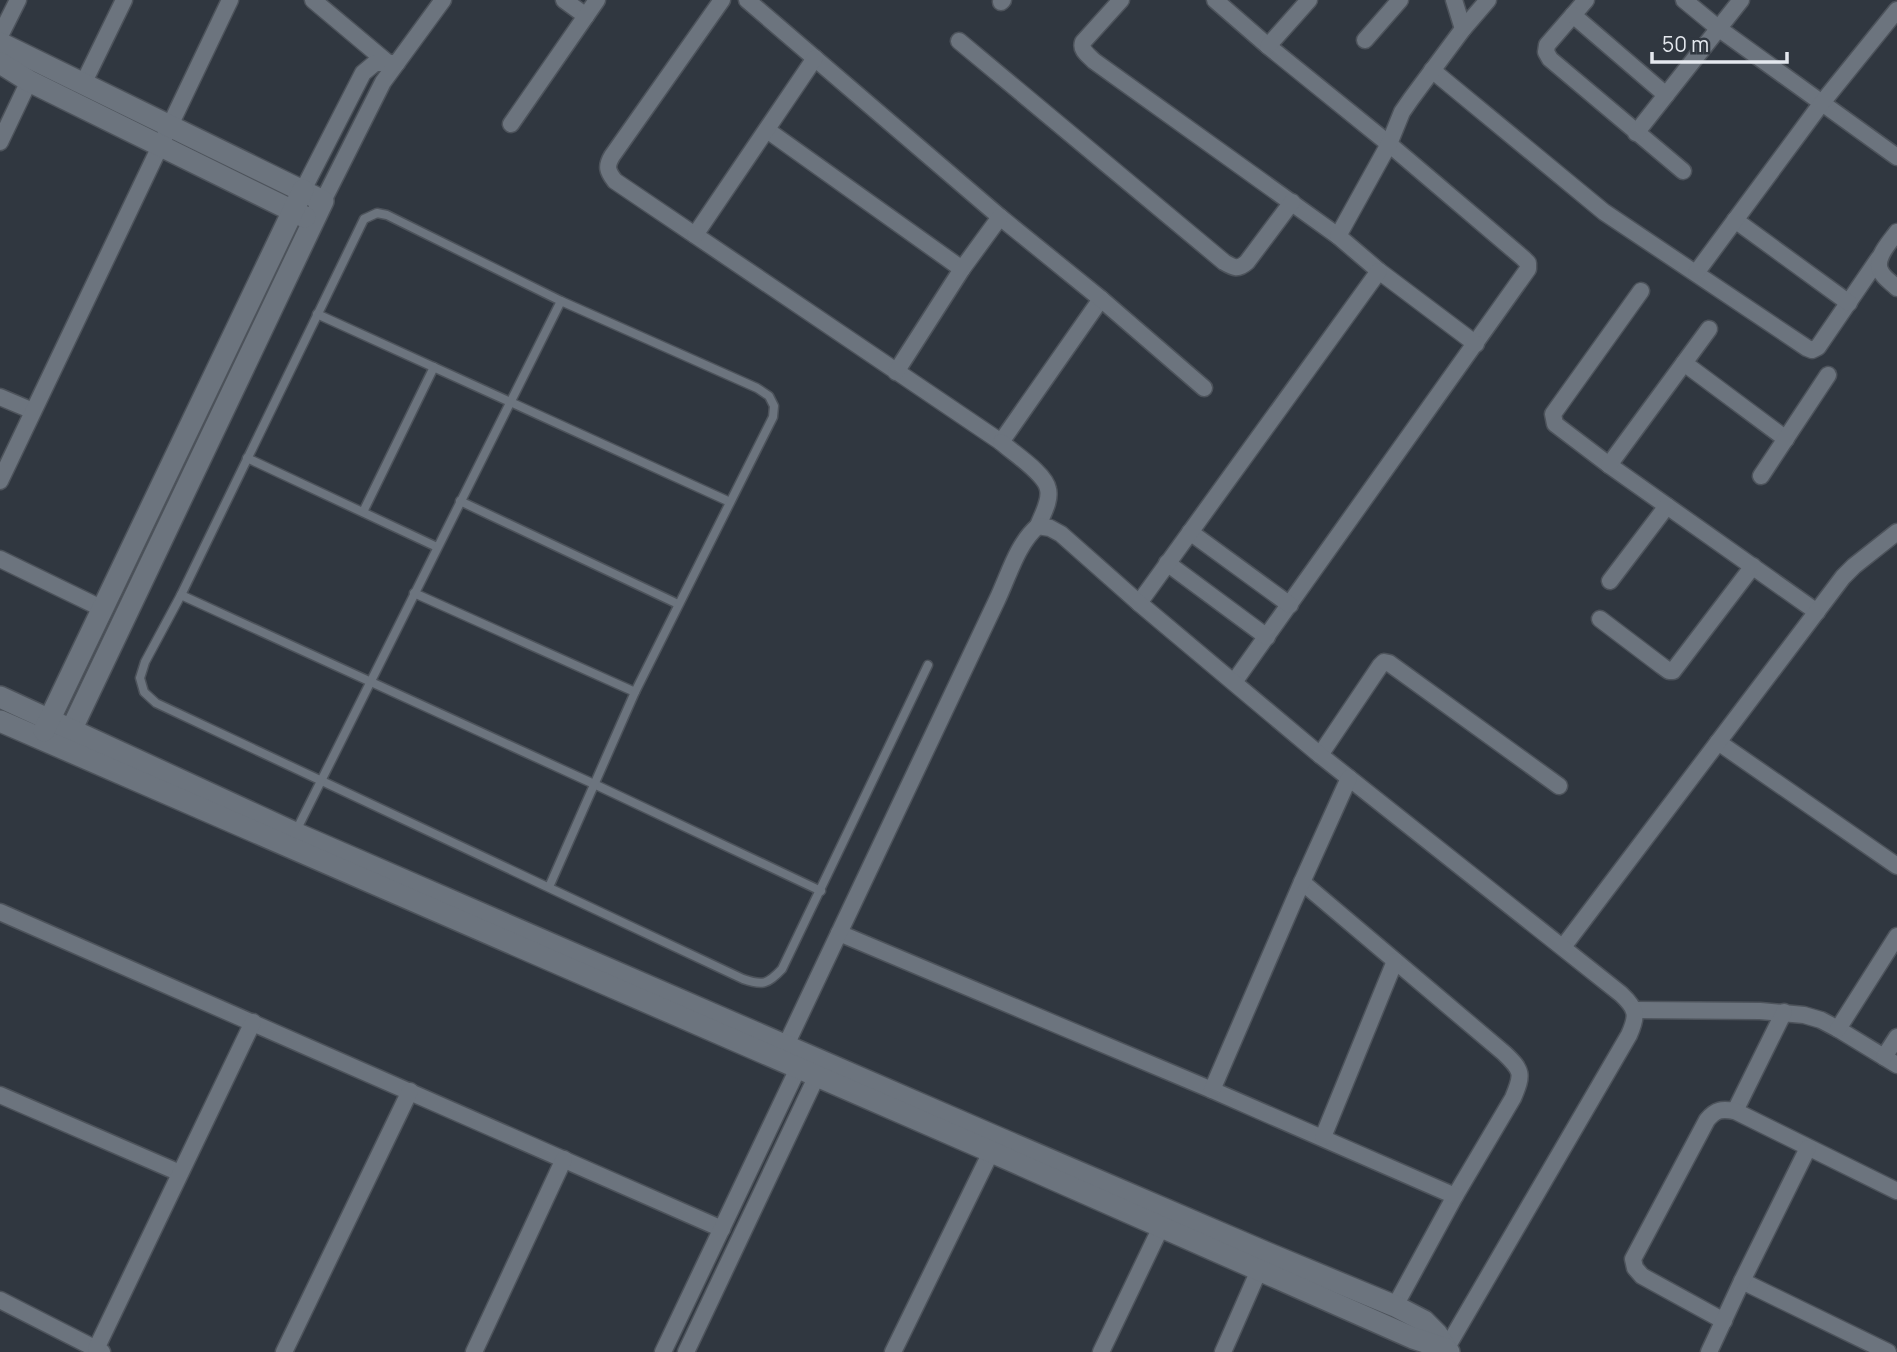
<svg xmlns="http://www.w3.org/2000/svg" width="1897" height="1352" viewBox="0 0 1897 1352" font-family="Manrope,sans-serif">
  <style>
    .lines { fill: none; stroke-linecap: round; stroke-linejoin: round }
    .lane-casing { stroke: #4d535b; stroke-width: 11 }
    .street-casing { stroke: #4d535b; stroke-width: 19 }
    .secondary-casing { stroke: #4d535b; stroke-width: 24 }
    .lane { stroke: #6c747e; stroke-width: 8 }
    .street { stroke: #6c747e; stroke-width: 16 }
    .secondary { stroke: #6c747e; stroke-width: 21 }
  </style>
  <rect width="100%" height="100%" fill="#303740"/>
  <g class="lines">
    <defs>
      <g id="lane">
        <path d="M561,301L387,215L377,213L364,219L181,595L145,662L140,678L144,692L156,703L743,979C763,986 768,984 782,969L928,665"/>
        <polyline points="317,314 730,502"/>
        <polyline points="247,458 437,547"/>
        <polyline points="460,501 678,604"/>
        <polyline points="363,512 434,367"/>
        <polyline points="414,593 635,692"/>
        <polyline points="181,595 594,784 821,891"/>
        <polyline points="296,831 561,301 757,388 769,396 774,406 773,417 635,692 549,887"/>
      </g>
      <g id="street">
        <polyline points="313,0 388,63"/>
        <polyline points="564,0 586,16"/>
        <path d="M722,0L612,156C606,166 607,171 615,181L1001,442L1101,299"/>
        <polyline points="747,0 1000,217 1101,299 1204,388"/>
        <path d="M1121,0L1083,42C1080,50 1088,55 1094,61L1338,236"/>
        <polyline points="1215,0 1268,46 1389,144 1523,258 1528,263 1528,269 1234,682"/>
        <polyline points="1454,0 1463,29"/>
        <polyline points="1586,0 1547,45 1546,52 1550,59 1683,171"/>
        <polyline points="1684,0 1718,28 1897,157"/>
        <polyline points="1001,2 1003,0"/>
        <polyline points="1573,15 1666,95"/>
        <polyline points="0,36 18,0"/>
        <polyline points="1365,40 1400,0"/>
        <path d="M959,41L1224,262C1234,268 1238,270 1247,262L1292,202"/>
        <polyline points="1268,46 1309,0"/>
        <polyline points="1432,70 1604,212 1807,348 1812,350 1818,347 1879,258"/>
        <polyline points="83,84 124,0"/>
        <polyline points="511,124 597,0"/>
        <polyline points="767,130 962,269"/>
        <polyline points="1636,133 1741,0"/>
        <polyline points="0,142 29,81"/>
        <polyline points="303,190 363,73 375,63 397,63"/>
        <polyline points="323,201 383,82 443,0"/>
        <polyline points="1735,220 1849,303"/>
        <path d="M1897,232C1890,242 1873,259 1881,272C1884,278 1892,283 1897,288"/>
        <polyline points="695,235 815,58"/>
        <polyline points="1696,273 1821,104 1897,10"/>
        <polyline points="1641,291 1553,414 1555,424 1609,465 1817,612"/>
        <polyline points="1476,344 1379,271 1338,236 1389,144 1402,112 1411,99 1463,29 1488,0"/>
        <polyline points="1684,363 1786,439"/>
        <polyline points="896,372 962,269 1000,217"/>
        <polyline points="0,397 33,411"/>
        <path d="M1001,442C1013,453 1045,473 1048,489C1051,501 1042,515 1038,526"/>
        <polyline points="1609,465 1709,329"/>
        <polyline points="1761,476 1828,375"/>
        <polyline points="0,481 230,0"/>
        <polyline points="1190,532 1290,605"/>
        <polyline points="0,559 103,609"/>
        <polyline points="1167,563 1267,637"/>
        <polyline points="1610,581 1667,506"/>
        <polyline points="1139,603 1379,271"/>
        <polyline points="1600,619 1662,666 1669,671 1673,671 1753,566"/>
        <polyline points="1718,742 1897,866"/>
        <polyline points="1320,755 1380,666 1384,662 1389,663 1559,786"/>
        <path d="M1302,882L1504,1053C1523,1071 1523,1074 1513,1098L1455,1196L1395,1306"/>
        <polyline points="0,912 722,1229"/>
        <polyline points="839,933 1212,1090 1455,1196"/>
        <polyline points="1563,947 1843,577 1854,566 1897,532"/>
        <polyline points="1635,1010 1760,1011 1804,1015 1821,1020 1838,1029 1897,1065"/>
        <polyline points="1838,1029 1897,936"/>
        <path d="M786,1045L997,600C1009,575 1017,544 1038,526L1050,528L1061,534L1139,603L1320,755L1621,994C1637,1009 1638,1015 1629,1035L1446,1349"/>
        <polyline points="1884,1057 1897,1037"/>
        <polyline points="1212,1090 1302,882 1349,778"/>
        <polyline points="0,1095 180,1173"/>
        <polyline points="1735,1111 1784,1012"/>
        <polyline points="1323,1137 1395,961"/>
        <polyline points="1742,1281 1888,1352"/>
        <polyline points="0,1300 102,1352"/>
        <path d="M1724,1321L1642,1276L1635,1268L1633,1259L1707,1120C1716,1109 1722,1109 1735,1111L1897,1191"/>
        <polyline points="96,1349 253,1022"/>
        <polyline points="284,1352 410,1091"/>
        <polyline points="474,1352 564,1159"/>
        <polyline points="663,1352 802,1060"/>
        <polyline points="686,1352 821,1067"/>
        <polyline points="893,1352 991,1152"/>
        <polyline points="1101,1352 1161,1227"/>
        <polyline points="1223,1352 1263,1261"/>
        <polyline points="1709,1352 1742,1281 1808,1148"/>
      </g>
      <g id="secondary">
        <polyline points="0,43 323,201 65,743"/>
        <polyline points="0,63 29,81 305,217"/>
        <polyline points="0,697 295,833 994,1136 1267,1253 1395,1306 1424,1321 1437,1334 1449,1352"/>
        <polyline points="0,721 985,1149 1413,1338 1446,1349"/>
        <polyline points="44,731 303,190"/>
      </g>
    </defs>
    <use href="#lane" class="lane-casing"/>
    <use href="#street" class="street-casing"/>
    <use href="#secondary" class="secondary-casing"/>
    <use href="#lane" class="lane"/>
    <use href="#street" class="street"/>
    <use href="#secondary" class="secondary"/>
  </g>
  <path d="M1652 52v10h135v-10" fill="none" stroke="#e4e8ee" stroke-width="3.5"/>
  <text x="1662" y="52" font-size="21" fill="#e4e8ee" stroke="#303740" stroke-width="5" paint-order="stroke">50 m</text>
</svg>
